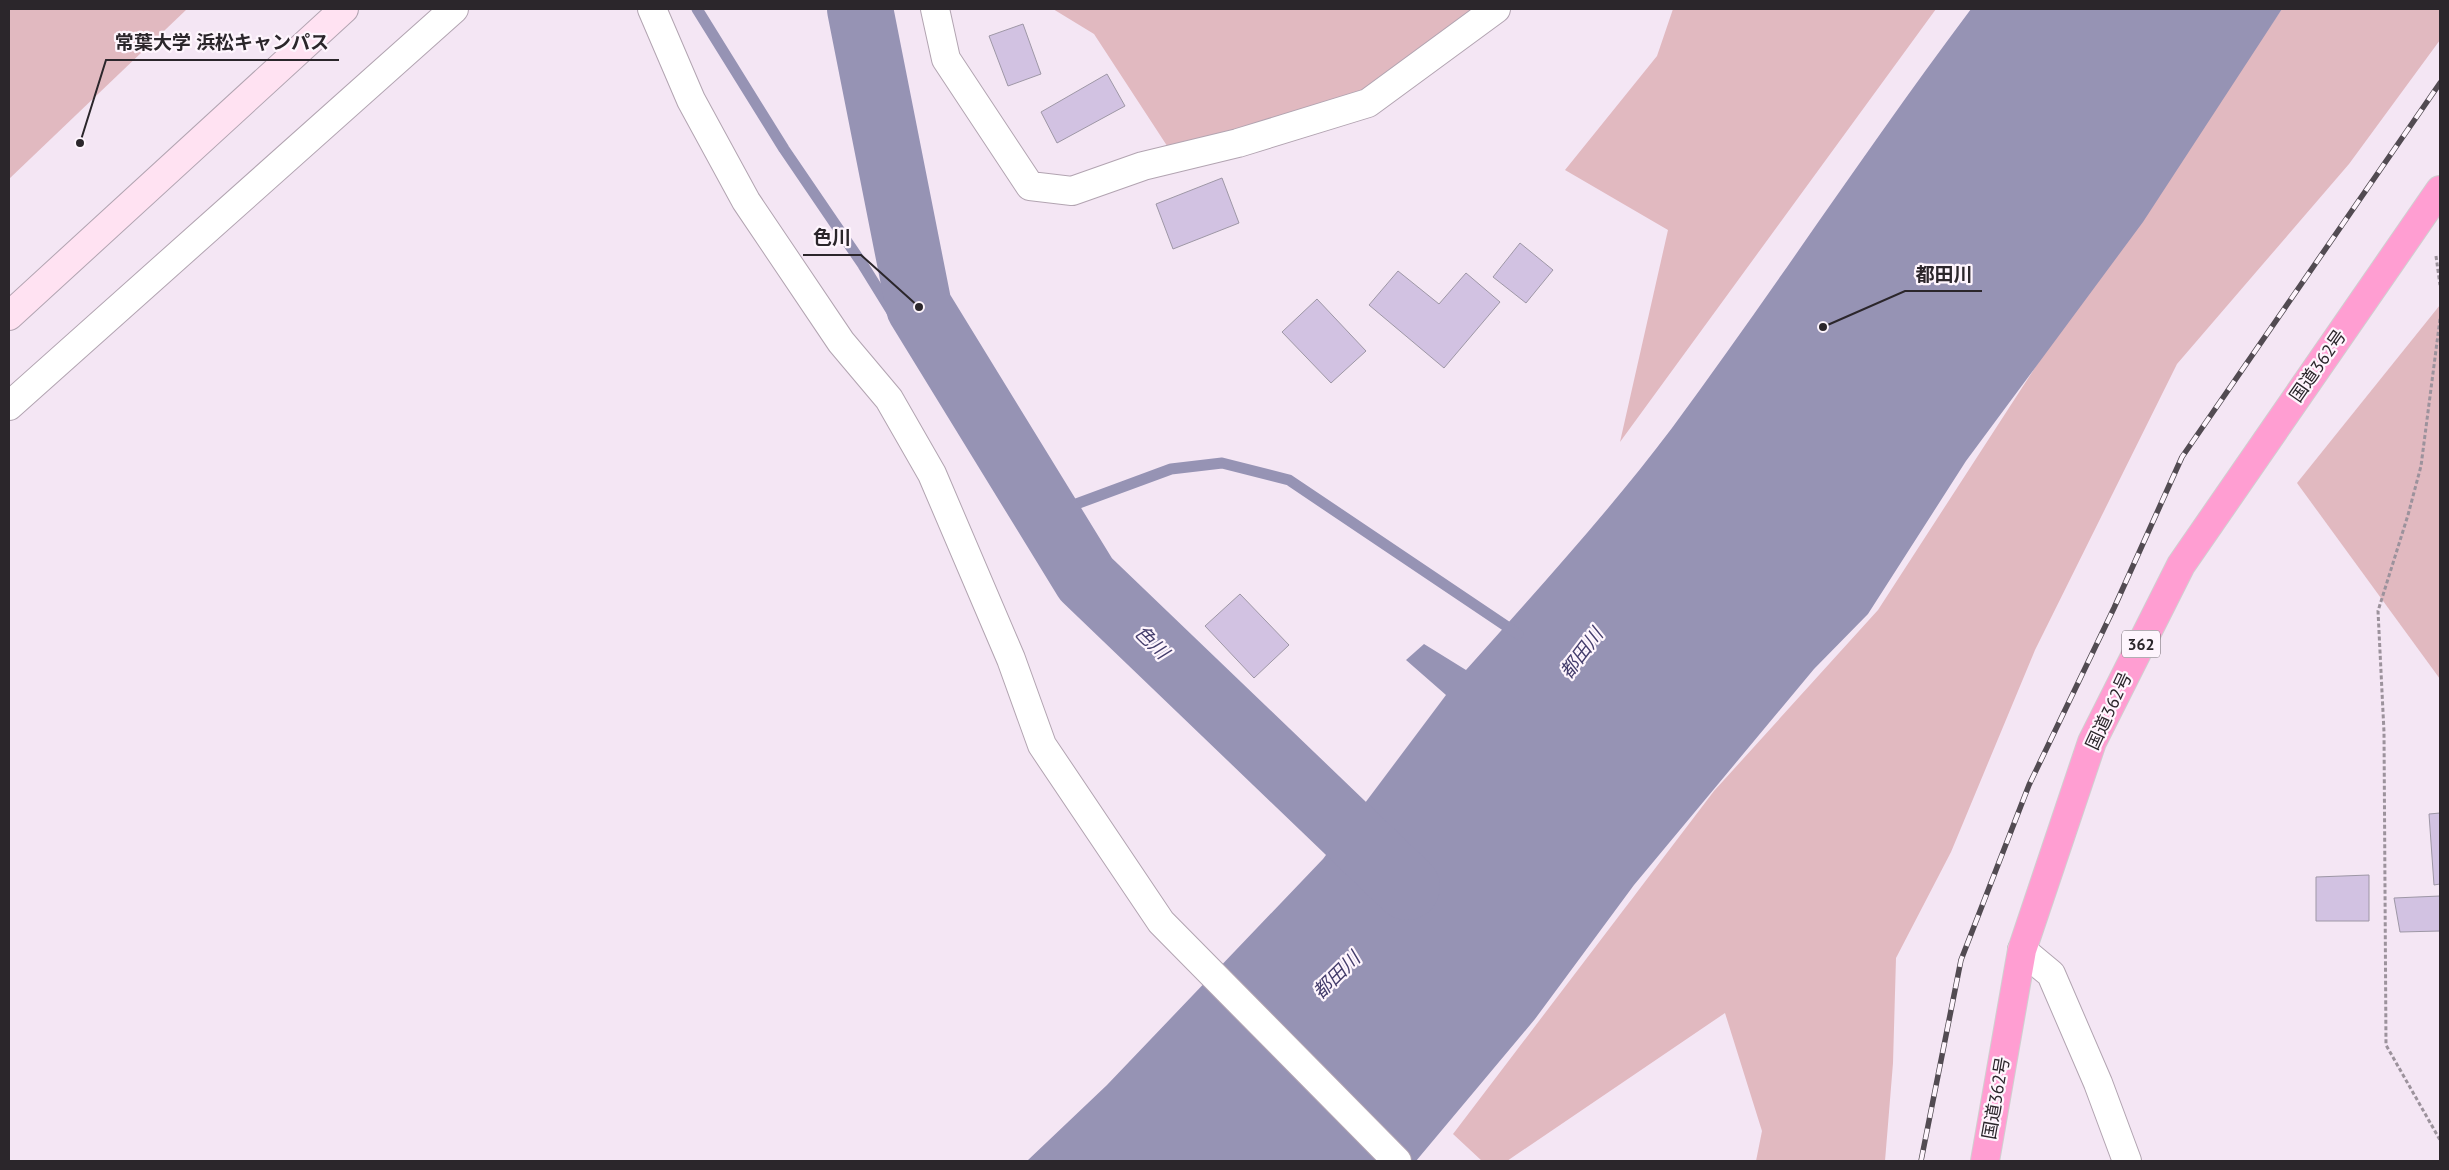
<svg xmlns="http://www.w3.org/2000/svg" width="2449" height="1170" viewBox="0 0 2449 1170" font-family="'PT Sans','Noto Sans JP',sans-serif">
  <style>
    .green { fill: #e1b9c0 }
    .water { fill: #9693b4 }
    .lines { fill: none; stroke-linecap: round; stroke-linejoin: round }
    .stream { stroke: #9693b4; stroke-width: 11 }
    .river { stroke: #9693b4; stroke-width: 66 }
    .building { fill: #d2c2e2; stroke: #9e97a6 }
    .street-casing { stroke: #b2a4b1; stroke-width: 30 }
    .secondary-casing { stroke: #b2a4b1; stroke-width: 30 }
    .highway-casing { stroke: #d0cfd0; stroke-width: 30 }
    .path { stroke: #9c929c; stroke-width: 3; stroke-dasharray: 4 2.5; stroke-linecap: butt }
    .street { stroke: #fff; stroke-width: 28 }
    .secondary { stroke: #ffe2f2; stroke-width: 28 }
    .highway { stroke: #ff9ed2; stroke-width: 28 }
    .rail-casing { stroke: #524b52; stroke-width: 5.5 }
    .rail { stroke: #fef5fd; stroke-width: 4; stroke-dasharray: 11; stroke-linecap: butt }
    .labels { text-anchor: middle; stroke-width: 4.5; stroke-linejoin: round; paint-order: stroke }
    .shield { fill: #fef5fd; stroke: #6a646a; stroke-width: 1 }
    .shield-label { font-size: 16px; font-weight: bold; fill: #2b262b }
    .street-label { font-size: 18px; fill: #2b262b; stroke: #fef5fd }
    .water-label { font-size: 19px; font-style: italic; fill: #443d6c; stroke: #fef5fd }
    .leader { fill: none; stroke: #2b262b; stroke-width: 2 }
    .callout-dot { fill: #2b262b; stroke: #fef5fd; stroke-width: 2 }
    .callout-label { font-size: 19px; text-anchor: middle; font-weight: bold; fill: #2b262b; stroke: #fef5fd; stroke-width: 4.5; stroke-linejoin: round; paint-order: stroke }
  </style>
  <rect width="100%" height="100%" fill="#f4e6f4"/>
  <g class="green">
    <polygon points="9,9 187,9 9,179"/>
    <polygon points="1053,9 1490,9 1352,108 1175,158 1094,34"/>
    <polygon points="1673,9 1936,9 1620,442 1668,230 1565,170 1657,56"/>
    <polygon points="2282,9 2440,9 2440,40 2349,164 2177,364 2035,650 1951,852 1896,958 1893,1063 1885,1161 1756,1161 1762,1131 1725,1013 1507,1161 1482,1161 1453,1134 1714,791 1878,610 2049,346"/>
    <polygon points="2440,305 2440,679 2297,483"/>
  </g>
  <path class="water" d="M1971,9H2282L2143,222L1966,461L1868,614L1814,669L1634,885L1535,1019L1416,1161H1027L1107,1085L1323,859L1446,695L1406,660L1424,644L1466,670C1536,591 1608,513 1672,428C1774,290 1868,146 1971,9Z"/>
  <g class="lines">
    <polyline class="stream" points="697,9 784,149 863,265 1007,498 1041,517 1171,469 1222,463 1289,480 1518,634"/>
    <polyline class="river" points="860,9 919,307 1086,579 1407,887"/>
  </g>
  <g class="building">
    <polygon points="1023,24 1041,74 1008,86 989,36"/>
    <polygon points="1107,74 1125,106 1057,143 1041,112"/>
    <polygon points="1222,178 1239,223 1173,249 1156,204"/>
    <polygon points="1520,243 1553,270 1526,303 1493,277"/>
    <polygon points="1398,271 1439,304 1466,273 1500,302 1444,368 1369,305"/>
    <polygon points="1317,299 1366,351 1331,383 1282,332"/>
    <polygon points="1240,594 1289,645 1254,678 1205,626"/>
    <polygon points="2440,813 2440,884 2434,885 2429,814"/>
    <polygon points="2369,875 2369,921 2316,921 2316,877"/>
    <polygon points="2440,896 2440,931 2400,932 2394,898"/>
  </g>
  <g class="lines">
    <defs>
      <g id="street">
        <polyline points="652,9 691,100 746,201 841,342 889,399 932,474 1011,659 1042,745 1161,922 1397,1161"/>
        <polyline points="935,9 946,59 1030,186 1072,191 1143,166 1238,143 1368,103 1496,9"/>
        <polyline points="9,406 454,9"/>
        <polyline points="2022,950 2051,974 2098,1083 2127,1161"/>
      </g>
      <polyline id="secondary" points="9,316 344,9"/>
      <polyline id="highway" points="1985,1161 2022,950 2092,742 2181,565 2440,190"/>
    </defs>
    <use href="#street" class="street-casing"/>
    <use href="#secondary" class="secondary-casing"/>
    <use href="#highway" class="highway-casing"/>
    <g class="path">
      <polyline points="2436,256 2440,285"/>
      <polyline points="2440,319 2421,466 2408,515 2378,611 2384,732 2386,1045 2440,1140"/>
    </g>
    <use href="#street" class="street"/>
    <use href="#secondary" class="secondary"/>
    <use href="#highway" class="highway"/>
    <defs>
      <polyline id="rail" points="1921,1161 1961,960 2029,785 2114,608 2182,457 2440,83"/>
    </defs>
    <use href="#rail" class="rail-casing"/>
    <use href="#rail" class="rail"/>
  </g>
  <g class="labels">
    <rect class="shield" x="2122" y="630.5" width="38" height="27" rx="4"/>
    <g class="shield-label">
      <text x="2141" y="650">362</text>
    </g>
    <g class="street-label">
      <text transform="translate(2318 366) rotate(-55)" y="6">国道362号</text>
      <text transform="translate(2109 711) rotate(-65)" y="6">国道362号</text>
      <text transform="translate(1996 1098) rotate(-80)" y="6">国道362号</text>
    </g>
    <g class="water-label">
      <text transform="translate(1152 642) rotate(44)" y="7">色川</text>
      <text transform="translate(1581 653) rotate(-53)" y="7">都田川</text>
      <text transform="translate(1336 975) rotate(-45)" y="7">都田川</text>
    </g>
  </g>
  <path class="leader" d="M80 143L106 60H339M919 307L861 255H803M1823 327L1905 291H1982"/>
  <g class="callout-dot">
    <circle cx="80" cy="143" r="5"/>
    <circle cx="919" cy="307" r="5"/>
    <circle cx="1823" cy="327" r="5"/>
  </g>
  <g class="callout-label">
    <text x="222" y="49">常葉大学 浜松キャンパス</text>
    <text x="832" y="244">色川</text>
    <text x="1944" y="281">都田川</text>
  </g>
  <rect width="2449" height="1170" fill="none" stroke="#2b262b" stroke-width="20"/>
</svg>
